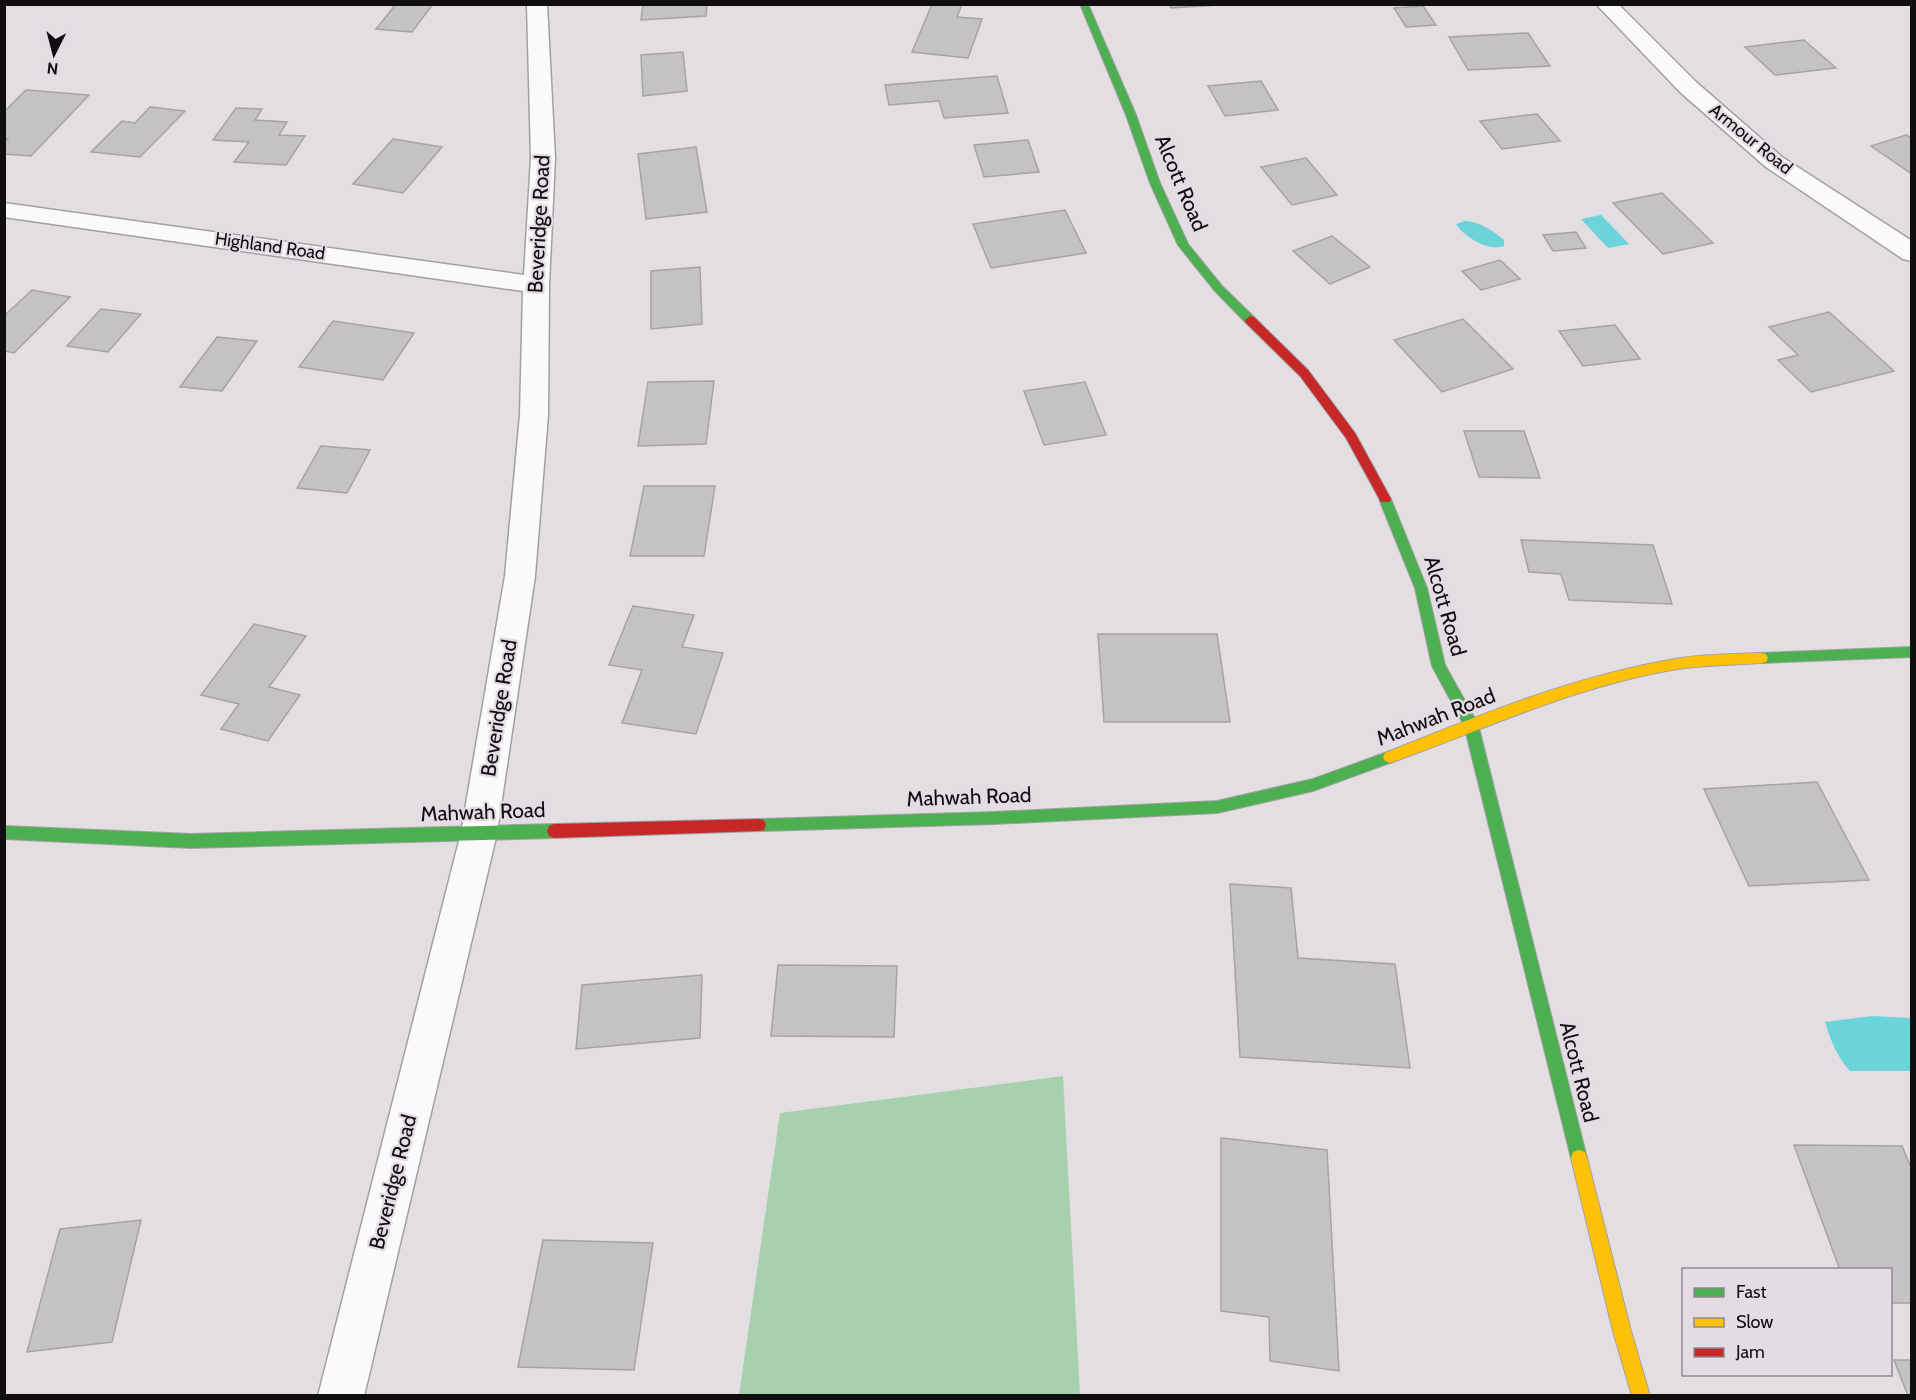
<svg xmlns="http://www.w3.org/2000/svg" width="1916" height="1400" viewBox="0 0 1916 1400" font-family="Cabin,sans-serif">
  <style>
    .forest { fill: #a7d0ad }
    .water { fill: #6bd3da }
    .building { fill: #c5c2c5; stroke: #a6a3a6; stroke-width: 1.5 }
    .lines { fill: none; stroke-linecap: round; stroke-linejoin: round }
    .street-casing { stroke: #a3a0a3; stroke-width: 3 }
    .fast-casing { stroke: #a3a0a3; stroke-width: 2 }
    .slow-casing { stroke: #a3a0a3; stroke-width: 2 }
    .jam-casing { stroke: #a3a0a3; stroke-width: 2 }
    .street { fill: #fbfafb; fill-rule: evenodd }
    .fast { fill: #4caf50; fill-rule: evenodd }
    .slow { fill: #ffc107; fill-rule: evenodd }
    .jam { fill: #c62828; fill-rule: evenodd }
    .labels { text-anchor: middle; stroke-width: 4.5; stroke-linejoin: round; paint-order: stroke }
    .far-street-label { font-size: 18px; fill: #100e10; stroke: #e3dde3 }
    .street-label { font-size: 21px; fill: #100e10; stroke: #e3dde3 }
  </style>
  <rect width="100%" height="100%" fill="#e2dee2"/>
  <polygon class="forest" points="1063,1076 1080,1395 739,1395 780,1113"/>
  <g class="water">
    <polygon points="1601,215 1629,244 1608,248 1581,219"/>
    <path d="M1465,221C1479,221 1493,231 1504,240V246C1489,252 1464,237 1456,224Z"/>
    <path d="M1872,1016L1911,1018V1071H1850C1837,1057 1831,1041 1825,1022Z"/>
  </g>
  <g class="building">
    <polygon points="396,4 433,4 412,32 376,29"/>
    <polygon points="643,4 707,4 706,16 641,20"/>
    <polygon points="932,4 962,4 957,17 982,19 968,58 912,52"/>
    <polygon points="1169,4 1216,4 1217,5 1171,8"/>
    <polygon points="1423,6 1436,25 1406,27 1394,8"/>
    <polygon points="1528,33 1550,66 1468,70 1449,37"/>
    <polygon points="1804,40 1836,68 1775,75 1745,47"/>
    <polygon points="683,52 687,91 643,96 641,55"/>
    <polygon points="997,76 1008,113 944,118 939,101 889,105 885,85"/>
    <polygon points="1261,81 1278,110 1225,116 1208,86"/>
    <polygon points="26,90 89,95 31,156 4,154 4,143 8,139 4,138 4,112"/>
    <polygon points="150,107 185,111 140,157 91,152 122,121 135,123"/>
    <polygon points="236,108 262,109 255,120 287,122 279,135 305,136 286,165 234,162 249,142 213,140"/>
    <polygon points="1537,114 1560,141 1502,149 1480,121"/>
    <polygon points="1906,135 1912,138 1912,174 1871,146"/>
    <polygon points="393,139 442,147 403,193 353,184"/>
    <polygon points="1028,140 1039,172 984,177 974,145"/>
    <polygon points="696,147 707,212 646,219 638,154"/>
    <polygon points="1306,158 1337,195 1292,205 1261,167"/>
    <polygon points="1662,193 1713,243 1663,254 1613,203"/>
    <polygon points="1065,210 1086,253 991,268 973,224"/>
    <polygon points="1576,232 1586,248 1553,251 1543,235"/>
    <polygon points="1332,236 1370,267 1330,284 1293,251"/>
    <polygon points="1500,260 1520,279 1481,290 1462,271"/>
    <polygon points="700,267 702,324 651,329 651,271"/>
    <polygon points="32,290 70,297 14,353 4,351 4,316"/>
    <polygon points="101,309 141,314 108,352 67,346"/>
    <polygon points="1829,312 1894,371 1811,392 1778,360 1798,355 1769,327"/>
    <polygon points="1463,319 1513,369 1442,392 1394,340"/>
    <polygon points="333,321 414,333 383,380 299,367"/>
    <polygon points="1615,325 1640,359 1583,366 1559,331"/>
    <polygon points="217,337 257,341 222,391 180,387"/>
    <polygon points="714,381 706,444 638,446 648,382"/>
    <polygon points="1085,382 1106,435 1044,445 1024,391"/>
    <polygon points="1464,431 1524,431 1540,478 1479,477"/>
    <polygon points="321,446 370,450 347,493 297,488"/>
    <polygon points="644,486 715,486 704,556 630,556"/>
    <polygon points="1521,540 1653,545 1672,604 1569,600 1561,574 1529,572"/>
    <polygon points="633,606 694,615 682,647 723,653 696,734 622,723 642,670 609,665"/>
    <polygon points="254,624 306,636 269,687 300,695 268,741 221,729 239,704 201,695"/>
    <polygon points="1098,634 1217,634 1230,722 1104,722"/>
    <polygon points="1817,782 1869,880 1749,886 1704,789"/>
    <polygon points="1230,884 1291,888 1298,958 1395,964 1410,1068 1240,1057"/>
    <polygon points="778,965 897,966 894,1037 771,1036"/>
    <polygon points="702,975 700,1038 576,1049 582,985"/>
    <polygon points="1221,1138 1327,1150 1339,1371 1270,1361 1269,1317 1221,1311"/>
    <polygon points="1794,1145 1902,1146 1912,1170 1912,1303 1890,1303 1890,1270 1840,1270"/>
    <polygon points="141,1220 112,1342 27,1352 60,1229"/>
    <polygon points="543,1240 653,1243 634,1370 518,1367"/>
    <polygon points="1894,1360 1912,1360 1912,1396 1908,1396"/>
  </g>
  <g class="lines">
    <defs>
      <g id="street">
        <polygon points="527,4 547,4 555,158 549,285 548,415 535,576 497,833 364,1396 318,1396 461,833 505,576 520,415 523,291 4,217 4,203 524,275 531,158"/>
        <polygon points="1596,4 1618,4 1696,82 1782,157 1912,241 1912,261 1903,259 1766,167 1680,92"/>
      </g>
      <g id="fast">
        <polygon points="1080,4 1088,4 1136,115 1160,183 1188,244 1222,286 1254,317 1254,323 1246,323 1214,290 1178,245 1150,183 1126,115"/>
        <polygon points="1385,495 1391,499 1427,588 1445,665 1478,724 1587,1158 1585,1164 1579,1166 1573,1164 1571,1158 1464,725 1432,666 1415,588 1379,499"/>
        <polygon points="1912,647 1912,657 1761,663 1756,662 1754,658 1756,654 1761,653"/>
        <polygon points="1390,751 1395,753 1397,757 1395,761 1313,791 1217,813 994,824 759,831 754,830 752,825 754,820 759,819 994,812 1217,801 1313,779"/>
        <polygon points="554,824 559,826 561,831 559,836 554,838 191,848 4,839 4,826 191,834"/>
      </g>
      <g id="slow">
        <path d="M1761,653L1766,654L1768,658L1766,662L1761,663C1733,665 1706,665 1678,669C1578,685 1485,729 1390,763L1385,761L1383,757L1385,753C1479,715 1575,676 1675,659C1703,654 1732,654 1761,653Z"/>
        <polygon points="1579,1150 1585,1152 1587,1158 1631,1331 1650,1396 1632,1396 1613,1331 1571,1158 1573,1152"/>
      </g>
      <g id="jam">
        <polygon points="1250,316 1254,317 1308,370 1355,433 1391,499 1389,502 1381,502 1346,438 1300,376 1246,323 1245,320"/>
        <polygon points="759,819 764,820 766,825 764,830 759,831 554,838 549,836 547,831 549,826 554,824"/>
      </g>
    </defs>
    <use href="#street" class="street-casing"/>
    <use href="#fast" class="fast-casing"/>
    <use href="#slow" class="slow-casing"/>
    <use href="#jam" class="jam-casing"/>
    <use href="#street" class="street"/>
    <use href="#fast" class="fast"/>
    <use href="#slow" class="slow"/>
    <use href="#jam" class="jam"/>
  </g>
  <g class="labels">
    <g class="far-street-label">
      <text transform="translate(1751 139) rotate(39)" y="6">Armour Road</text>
      <text transform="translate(270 246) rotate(8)" y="6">Highland Road</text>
    </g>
    <g class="street-label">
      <text transform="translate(1181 183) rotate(67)" y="7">Alcott Road</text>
      <text transform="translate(539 224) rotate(-87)" y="7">Beveridge Road</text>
      <text transform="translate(1445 606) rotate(74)" y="7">Alcott Road</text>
      <text transform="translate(499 708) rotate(-81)" y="7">Beveridge Road</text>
      <text transform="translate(1436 717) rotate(-21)" y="7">Mahwah Road</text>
      <text transform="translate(969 797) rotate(-2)" y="7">Mahwah Road</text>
      <text transform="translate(483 812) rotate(-2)" y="7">Mahwah Road</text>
      <text transform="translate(1579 1072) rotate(76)" y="7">Alcott Road</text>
      <text transform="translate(393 1182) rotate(-76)" y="7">Beveridge Road</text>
    </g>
  </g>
  <rect width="1916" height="1400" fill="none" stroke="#100e10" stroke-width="12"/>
  <rect x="1682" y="1268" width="210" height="108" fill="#e3dde3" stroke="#8f8a8f" stroke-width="1.5"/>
  <rect x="1694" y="1288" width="30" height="9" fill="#4caf50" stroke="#8f8a8f" stroke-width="1.5"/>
  <text x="1736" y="1298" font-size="18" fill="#100e10">Fast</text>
  <rect x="1694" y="1318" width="30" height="9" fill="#ffc107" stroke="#8f8a8f" stroke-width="1.5"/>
  <text x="1736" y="1328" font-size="18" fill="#100e10">Slow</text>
  <rect x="1694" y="1348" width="30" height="9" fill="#c62828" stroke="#8f8a8f" stroke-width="1.5"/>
  <text x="1736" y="1358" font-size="18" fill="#100e10">Jam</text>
  <g transform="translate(54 54) rotate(186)" stroke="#e3dde3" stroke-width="4.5" paint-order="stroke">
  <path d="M0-4.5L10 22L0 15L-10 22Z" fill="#100e10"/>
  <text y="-9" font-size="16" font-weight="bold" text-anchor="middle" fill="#100e10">N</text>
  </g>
</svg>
